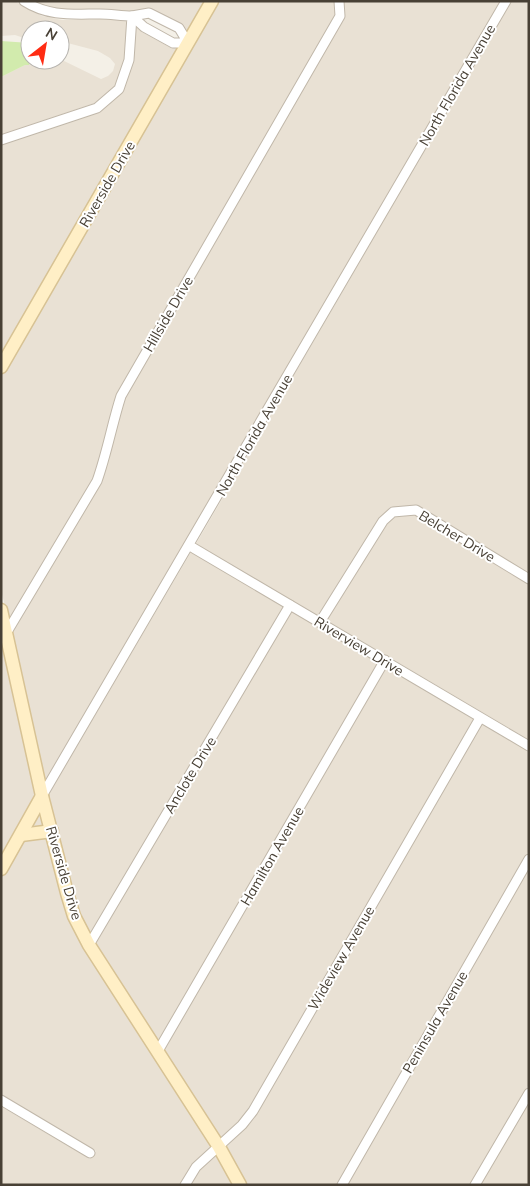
<svg xmlns="http://www.w3.org/2000/svg" width="530" height="1186" viewBox="0 0 530 1186" font-family="Mulish,sans-serif">
  <style>
    .residential { fill: #e9e1d4 }
    .green { fill: #d2ebad }
    .lines { fill: none; stroke-linecap: round; stroke-linejoin: round }
    .street-casing { stroke: #c0b7a9; stroke-width: 11 }
    .secondary-casing { stroke: #d7c294; stroke-width: 15 }
    .street { stroke: #fff; stroke-width: 9 }
    .secondary { stroke: #ffefc6; stroke-width: 12 }
    .labels { text-anchor: middle; stroke-width: 4; stroke-linejoin: round; paint-order: stroke }
    .street-label { font-size: 14px; fill: #484035; stroke: #fff }
  </style>
  <rect width="100%" height="100%" fill="#f4f0e7"/>
  <g class="residential">
    <polygon points="1,1 15,1 42,16 62,20 101,19 127,21 125,60 115,86 95,103 1,135 1,77 25,65 29,65 31,60 60,59 101,79 108,76 113,71 115,64 110,58 98,51 60,41 60,30 30,30 30,40 15,35 1,36"/>
    <polygon points="34,1 207,1 188,34 181,24 151,9 132,12 102,10 64,10 46,7"/>
    <polygon points="217,1 335,1 336,15 117,394 108,423 100,458 93,479 9,620 1,591 1,376"/>
    <polygon points="344,1 501,1 45,784 12,632 100,483 109,460 116,425 125,398 344,18"/>
    <polygon points="511,1 529,1 529,574 419,506 393,508 380,518 318,616 196,544"/>
    <polygon points="135,26 142,32 171,48 180,48 1,359 1,145 66,122 123,90 133,60"/>
    <polygon points="415,515 529,585 529,740 326,620 386,524 395,517"/>
    <polygon points="191,552 284,607 90,936 78,913 47,797"/>
    <polygon points="292,611 379,662 158,1042 94,945"/>
    <polygon points="1,634 38,796 1,860"/>
    <polygon points="386,667 474,720 249,1109 239,1122 220,1140 163,1050"/>
    <polygon points="482,724 529,752 529,850 337,1185 246,1185 225,1148 245,1128 256,1113"/>
    <polygon points="41,808 84,946 83,947 86,949 213,1147 192,1165 180,1185 21,1185 18,1183 17,1185 1,1185 1,1106 90,1159 96,1151 1,1095 1,878"/>
    <polygon points="529,868 529,1084 470,1185 347,1185"/>
    <polygon points="529,1101 529,1185 480,1185"/>
    <polygon points="218,1154 235,1185 191,1185 199,1170"/>
  </g>
  <polygon class="green" points="1,41 30,43 31,60 29,65 25,65 1,77"/>
  <g class="lines">
    <defs>
      <g id="street">
        <polygon points="149,13 179,28 188,43 173,43 144,27 132,16"/>
        <path d="M1,140L97,108L119,89L129,60L132,16C121,16 111,14 100,14C73,14 49,17 24,1"/>
        <polyline points="190,546 529,746"/>
        <polyline points="320,622 383,521 393,512 416,510 529,579"/>
        <path d="M7,632L97,481C107,453 112,424 121,396L340,16L339,1"/>
        <polyline points="42,796 506,1"/>
        <polyline points="89,945 290,605"/>
        <polyline points="158,1051 385,660"/>
        <polyline points="1,1100 90,1153"/>
        <polyline points="185,1185 196,1167 242,1125 253,1111 480,718"/>
        <polyline points="342,1185 529,859"/>
        <polyline points="475,1185 529,1093"/>
      </g>
      <g id="secondary">
        <polyline points="1,367 212,1"/>
        <polyline points="1,610 42,796 67,893 74,916 89,945 219,1147 240,1185"/>
        <polyline points="21,835 52,831"/>
        <polyline points="1,869 42,796"/>
      </g>
    </defs>
    <use href="#street" class="street-casing"/>
    <use href="#secondary" class="secondary-casing"/>
    <use href="#street" class="street"/>
    <use href="#secondary" class="secondary"/>
  </g>
  <g class="labels">
    <g class="street-label">
      <text transform="translate(457 85) rotate(-60)" y="5">North Florida Avenue</text>
      <text transform="translate(107 184) rotate(-60)" y="5">Riverside Drive</text>
      <text transform="translate(168 314) rotate(-60)" y="5">Hillside Drive</text>
      <text transform="translate(254 435) rotate(-60)" y="5">North Florida Avenue</text>
      <text transform="translate(457 536) rotate(31)" y="5">Belcher Drive</text>
      <text transform="translate(359 646) rotate(31)" y="5">Riverview Drive</text>
      <text transform="translate(190 775) rotate(-59)" y="5">Anclote Drive</text>
      <text transform="translate(272 856) rotate(-60)" y="5">Hamilton Avenue</text>
      <text transform="translate(64 873) rotate(74)" y="5">Riverside Drive</text>
      <text transform="translate(341 958) rotate(-60)" y="5">Wideview Avenue</text>
      <text transform="translate(435 1022) rotate(-60)" y="5">Peninsula Avenue</text>
    </g>
  </g>
  <rect width="530" height="1186" fill="none" stroke="#484035" stroke-width="5"/>
  <g transform="translate(45 45) rotate(31)"><circle r="24" fill="#ffffff" stroke="#b6b3ae"/>
  <path d="M0-4L9 19L0 12L-9 19Z" fill="#ff2c13"/>
  <text y="-8" font-size="14" font-weight="bold" text-anchor="middle" fill="#484035">N</text>
  </g>
</svg>
